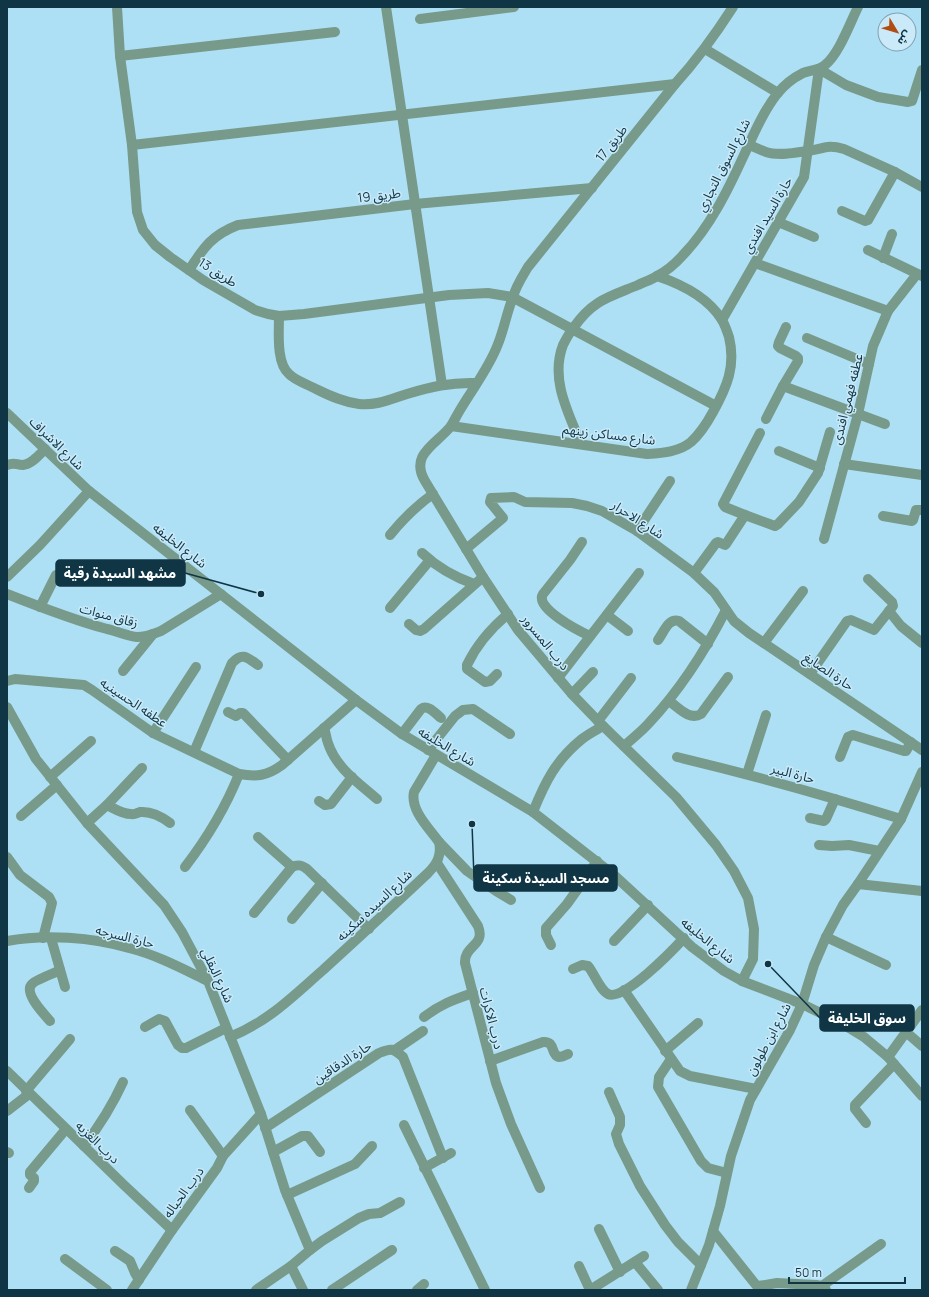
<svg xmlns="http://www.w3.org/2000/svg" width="929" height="1297" viewBox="0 0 929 1297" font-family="Manrope,'Noto Sans Arabic',sans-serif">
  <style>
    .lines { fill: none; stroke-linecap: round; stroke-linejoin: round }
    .minor { stroke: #789a8b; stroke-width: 10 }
    .labels { text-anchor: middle; stroke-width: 3; stroke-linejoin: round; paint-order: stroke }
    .street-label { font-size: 13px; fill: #103645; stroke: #caeaf9 }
    .leader { fill: none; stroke: #103645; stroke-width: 1.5 }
    .callout-dot { fill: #103645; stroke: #caeaf9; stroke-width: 1.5 }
    .callout { fill: #103645; stroke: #103645; stroke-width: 1.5 }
    .callout-label { font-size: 14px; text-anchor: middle; font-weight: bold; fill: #fff }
  </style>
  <rect width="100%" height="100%" fill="#aee0f5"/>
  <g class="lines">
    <g class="minor">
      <polyline points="117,7 120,56 132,145 137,212 143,230 155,245 170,257 203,280 255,310 268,314 279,316 304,314 449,295 488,293 512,297 716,406"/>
      <polyline points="386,7 442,385"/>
      <path d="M733,7C715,35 697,60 675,84L528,267C522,277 516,286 513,297C507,312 504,329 498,344C489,368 473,388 460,410C457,415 454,421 451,426C437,444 409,454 425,481L483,577L518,630L572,694L598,721L676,797L716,845L734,871L748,898L754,929L753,959L742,981"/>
      <polyline points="420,19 514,7"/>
      <polyline points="705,49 778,93"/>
      <polyline points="120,56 335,32"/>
      <polyline points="132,145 675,84"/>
      <path d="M749,145C755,147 760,150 766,152C778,156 795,153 807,151C824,149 826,144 844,149L895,172L922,187"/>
      <polyline points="842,211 865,221 868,220 895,172"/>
      <polyline points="778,222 814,237"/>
      <polyline points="868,250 922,276"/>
      <polyline points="883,258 892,234"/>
      <polyline points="755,263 888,311"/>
      <path d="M189,270C204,247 212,235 238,225L415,204L592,188"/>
      <path d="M279,316C279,332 276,363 289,374C296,381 307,384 316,389C330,396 343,402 359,404C376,406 391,399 407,394C430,387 451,382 476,383"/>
      <polyline points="722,320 804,177 819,69 846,85 878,97 908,102 912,101 922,70"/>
      <polyline points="807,338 869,364"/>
      <polyline points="783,386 885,424"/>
      <polyline points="7,413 89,491 356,700 402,734 533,812 615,876 692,947 724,971 742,981 802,1004 841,1023 864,1037 888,1057 922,1096"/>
      <polyline points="766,419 783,386 798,361 798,358 796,356 780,348 778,346 779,342 786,327"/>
      <path d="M451,426L647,454C662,453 679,452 691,442C700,434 707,423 713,412C727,387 736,366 729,337C727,331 725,325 722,320C708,297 681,284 657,276"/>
      <path d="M581,444C568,412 550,379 563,345C566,339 570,332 574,327C593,300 609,297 638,285C644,282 651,280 657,276C667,271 676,263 683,255C710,227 728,190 744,155C754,134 763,112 777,94C784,85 793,78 803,73C811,70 819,70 825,65C839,54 850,23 858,7"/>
      <polyline points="779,451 820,468"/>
      <polyline points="844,464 922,475"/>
      <path d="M7,465C15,462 16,465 23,465C32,464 39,455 45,449"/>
      <polyline points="745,515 725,507 723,504 760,433"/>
      <polyline points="883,516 912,521 913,520 916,510 922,510"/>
      <polyline points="637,531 670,481"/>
      <path d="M390,535C403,519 416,506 433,494"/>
      <polyline points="824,539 858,414 873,346 888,311 917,274"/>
      <path d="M582,542L570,560L543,594C534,608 579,631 590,636"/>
      <polyline points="466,549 503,518 490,502 491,498 514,497 525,502 572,503 587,506 602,511 637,531 694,573 714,592 734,621 749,633 922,750"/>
      <path d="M422,553C437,567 454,577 474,584"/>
      <polyline points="694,573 716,543 718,542 725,545 726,544 745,515 775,526 778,524 799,502 818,473 830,432"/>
      <polyline points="7,577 40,545 89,491"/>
      <path d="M7,594C40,607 73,620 107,629C117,631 127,636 137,637C146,637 153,634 161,631L221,594"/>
      <polyline points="40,607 56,575"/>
      <polyline points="390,608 430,560"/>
      <polyline points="889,611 901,626 922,643"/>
      <polyline points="607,615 628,631"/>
      <polyline points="409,624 416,630 420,631 424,629 483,577"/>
      <path d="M658,640C664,632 668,618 679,621L708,644"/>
      <polyline points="764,643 803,591"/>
      <polyline points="123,671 153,634"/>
      <path d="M497,674L490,681L485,682L467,669V665C477,644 490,629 508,614"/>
      <polyline points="810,674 847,621 851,620 874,630 893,606 892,602 868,579"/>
      <polyline points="558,678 639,573"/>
      <path d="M7,681L15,679L84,685L92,690L153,733L239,774C257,777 267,776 282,765L356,700"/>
      <polyline points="572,694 593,672"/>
      <path d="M669,701C678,707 689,721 701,714L728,677"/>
      <polyline points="7,707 36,759 87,823 164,905 182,932 208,981 261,1114 285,1190 310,1250 291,1266 303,1290"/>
      <polyline points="228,712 236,716 240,713 243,713 288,760"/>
      <polyline points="598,721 631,678"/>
      <path d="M324,728C326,733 326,738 328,743C336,768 359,783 377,799"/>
      <polyline points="153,733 196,667"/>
      <path d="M402,734L421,709C428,704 435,713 441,718"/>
      <path d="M624,746C633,738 642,731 649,723C681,689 705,651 726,610"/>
      <polyline points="428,750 455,716 463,710 473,709 510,734"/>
      <path d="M194,752L232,663C242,652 247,657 258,665"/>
      <path d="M677,757C752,775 827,796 901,819"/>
      <polyline points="840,757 848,737 853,735 904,751 906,751 911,742"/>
      <polyline points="747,774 766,715"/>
      <polyline points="50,777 91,741"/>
      <polyline points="319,801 325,805 331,804 352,777"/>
      <path d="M107,805C115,809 122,814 131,814C134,815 137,813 140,812C152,811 161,816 170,823"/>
      <path d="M533,812C545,782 556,760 582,739C588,734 596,730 603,726"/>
      <polyline points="21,816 57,785"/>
      <polyline points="810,818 824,821 826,819 835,799"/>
      <polyline points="87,823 107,805 142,768"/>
      <polyline points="258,837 292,867"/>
      <polyline points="439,842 467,871 496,891 511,900"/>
      <polyline points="819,845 832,846 849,845 879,851"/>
      <polyline points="7,857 20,875 49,897 52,903 43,938"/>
      <path d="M437,863L478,926C486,946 464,945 465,963L496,1083L511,1124L540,1188"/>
      <path d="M185,867C208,837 225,809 239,774"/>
      <polyline points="858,884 922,891"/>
      <path d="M254,913L292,867C298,864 302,865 307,869L369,929"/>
      <polyline points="292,919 322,883"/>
      <polyline points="826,937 886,965"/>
      <polyline points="51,938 65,987"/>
      <path d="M7,941C45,934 92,937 129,948C157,955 183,969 208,981"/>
      <polyline points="614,941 648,905"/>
      <polyline points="551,945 546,935 546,928 567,904 582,883 597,861"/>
      <path d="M573,969L582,965L588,966C594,973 600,990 608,994C623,1002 673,950 684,938"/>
      <polyline points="624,990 680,1071 690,1076 756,1089"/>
      <path d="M424,1017C441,1004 453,1000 473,993"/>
      <path d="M50,1021C45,1015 23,993 32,984C35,980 55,973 60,970"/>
      <polyline points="145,1027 159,1019 165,1021 178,1045 182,1048 186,1048 226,1028"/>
      <polyline points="906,1032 922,1046"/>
      <path d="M230,1037C269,1021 292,997 323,970C358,938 393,906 428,873C437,864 442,855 439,842C429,828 410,810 414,792L436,755"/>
      <polyline points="395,1050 423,1031"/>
      <polyline points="665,1051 698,1023"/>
      <polyline points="888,1057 922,1010"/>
      <polyline points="671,1059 659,1077 658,1087 701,1161 708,1168 727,1173"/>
      <path d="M490,1061L543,1042C556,1041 550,1055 559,1057C561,1057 566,1055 568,1054"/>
      <polyline points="7,1071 125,1186 172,1230"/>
      <polyline points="26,1091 70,1039"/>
      <polyline points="609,1092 620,1117 620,1125 616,1134 619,1144 640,1186 665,1225 678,1242 701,1265"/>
      <polyline points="190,1110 223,1156"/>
      <polyline points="7,1111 29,1094"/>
      <polyline points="866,1123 855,1109 855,1105 894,1064"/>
      <polyline points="404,1125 485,1290"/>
      <path d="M265,1128L379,1053C391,1048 393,1048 403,1057L443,1158"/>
      <path d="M84,1146C100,1125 112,1106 123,1082"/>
      <polyline points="7,1152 9,1153"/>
      <polyline points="273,1152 302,1136 308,1136 320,1152"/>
      <polyline points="424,1168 451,1153"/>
      <polyline points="29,1188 34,1181 34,1178 30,1175 30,1172 66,1129"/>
      <polyline points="287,1195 355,1164 372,1146"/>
      <polyline points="599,1229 620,1272"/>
      <polyline points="713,1231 756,1285 759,1286 777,1283 816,1285 822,1286 826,1290"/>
      <polyline points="310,1250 322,1241 359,1218 369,1214 380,1213 400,1202"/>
      <polyline points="115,1251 130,1261 135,1273 139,1280"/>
      <polyline points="65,1259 107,1290"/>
      <polyline points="635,1262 658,1290"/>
      <polyline points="579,1266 590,1290"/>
      <polyline points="822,1286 881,1244"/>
      <polyline points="132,1290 172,1230 217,1168 223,1156 261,1114"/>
      <polyline points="256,1290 291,1266"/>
      <polyline points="332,1290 392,1250"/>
      <polyline points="417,1290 424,1284"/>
      <polyline points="590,1290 644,1256"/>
      <polyline points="691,1290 709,1245 720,1206 731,1156 750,1100 790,1030 802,1004 814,965 826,937 843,905 858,884 901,819 922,772"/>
    </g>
  </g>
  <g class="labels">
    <g class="street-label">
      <text transform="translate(611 143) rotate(-52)" y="5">طريق 17</text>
      <text transform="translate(723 165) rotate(-63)" y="5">شارع السوق التجاري</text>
      <text transform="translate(379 195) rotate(-7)" y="5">طريق 19</text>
      <text transform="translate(767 215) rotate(-60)" y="5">حارة السيد افندي</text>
      <text transform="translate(218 272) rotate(32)" y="5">طريق 13</text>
      <text transform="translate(847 399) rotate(-76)" y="5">عطفه فهمي افندى</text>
      <text transform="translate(609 434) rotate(7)" y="5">شارع مساكن زينهم</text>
      <text transform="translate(57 443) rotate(44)" y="5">شارع الاشراف</text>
      <text transform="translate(638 519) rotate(33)" y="5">شارع الاحرار</text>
      <text transform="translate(180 545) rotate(38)" y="5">شارع الخليفه</text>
      <text transform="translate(109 615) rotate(15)" y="5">زقاق منوات</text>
      <text transform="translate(546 642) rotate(51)" y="5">درب المسرور</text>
      <text transform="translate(829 671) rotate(34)" y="5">حارة الصايغ</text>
      <text transform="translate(134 702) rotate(34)" y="5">عطفه الحسينيه</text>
      <text transform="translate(447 746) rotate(31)" y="5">شارع الخليفه</text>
      <text transform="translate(793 773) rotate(15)" y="5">حارة البير</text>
      <text transform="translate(374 905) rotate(-43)" y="5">شارع السيده سكينه</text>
      <text transform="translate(125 936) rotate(14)" y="5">حارة السرجه</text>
      <text transform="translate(708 940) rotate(39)" y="5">شارع الخليفه</text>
      <text transform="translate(218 975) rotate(65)" y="5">شارع البقلي</text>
      <text transform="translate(492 1018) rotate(76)" y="5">درب الاكرات</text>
      <text transform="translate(768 1039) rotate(-62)" y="5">شارع ابن طولون</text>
      <text transform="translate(342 1062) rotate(-33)" y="5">حارة الدقاقين</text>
      <text transform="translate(98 1142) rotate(44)" y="5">درب الغزيه</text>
      <text transform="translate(183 1192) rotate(-54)" y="5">درب الحباله</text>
    </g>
  </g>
  <path class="leader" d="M261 594L185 573M472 824L474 878M768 964L820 1018"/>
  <g class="callout-dot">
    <circle cx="261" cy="594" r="4"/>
    <circle cx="472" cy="824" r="4"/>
    <circle cx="768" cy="964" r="4"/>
  </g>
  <g class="callout">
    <rect x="56" y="560" width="129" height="26" rx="4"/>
    <rect x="474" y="865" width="143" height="26" rx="4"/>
    <rect x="820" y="1005" width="94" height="26" rx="4"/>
  </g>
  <g class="callout-label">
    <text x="120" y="578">مشهد السيدة رقية</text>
    <text x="546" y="883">مسجد السيدة سكينة</text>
    <text x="867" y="1023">سوق الخليفة</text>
  </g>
  <rect width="929" height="1297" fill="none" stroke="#103645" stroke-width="16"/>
  <g transform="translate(897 32) rotate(128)"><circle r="19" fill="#caeaf9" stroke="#80a2b1"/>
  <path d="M0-3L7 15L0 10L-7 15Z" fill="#b04e11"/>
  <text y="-6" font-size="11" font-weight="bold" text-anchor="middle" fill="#103645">ش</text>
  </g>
  <path d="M789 1277v6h116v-6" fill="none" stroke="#103645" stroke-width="2"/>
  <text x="795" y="1277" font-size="12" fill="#103645" stroke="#caeaf9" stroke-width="3" paint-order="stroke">50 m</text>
</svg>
